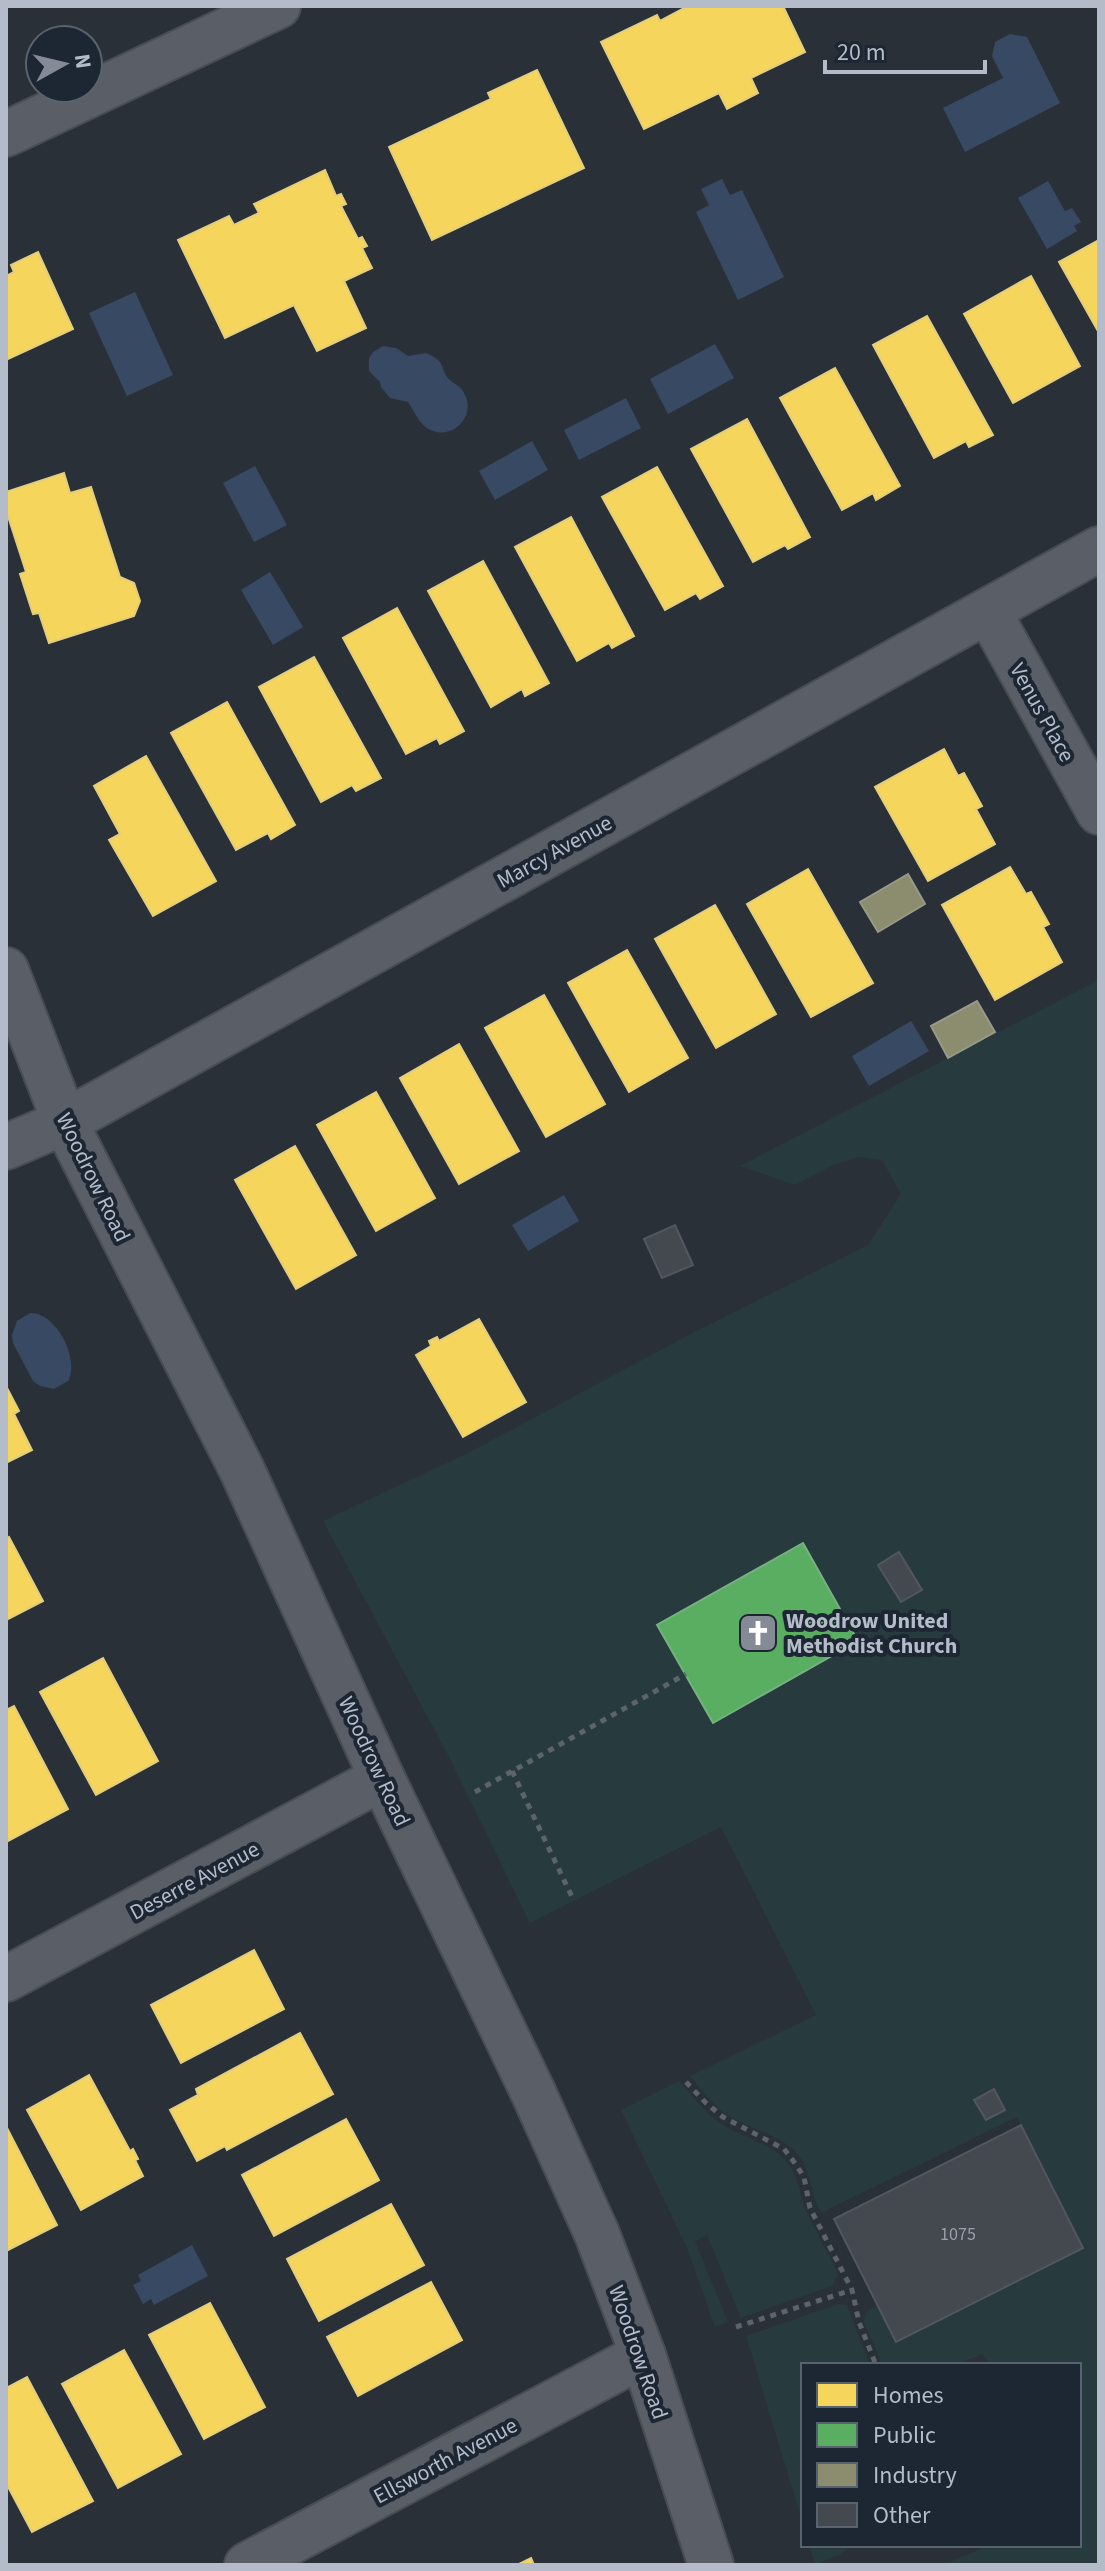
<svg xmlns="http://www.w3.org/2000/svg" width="1105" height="2571" viewBox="0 0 1105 2571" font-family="'Source Sans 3',sans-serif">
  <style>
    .green { fill: #273a3e }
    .water { fill: #384963 }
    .homes { fill: #f6d55c; stroke: #e2ce7d; stroke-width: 2 }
    .public { fill: #5aae61; stroke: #75b280; stroke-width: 2 }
    .industry { fill: #8c8c6e; stroke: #989a89; stroke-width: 2 }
    .building { fill: #444950; stroke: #52575f; stroke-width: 2 }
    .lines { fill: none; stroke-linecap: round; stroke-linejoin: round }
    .minor-casing { stroke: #484c53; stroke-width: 48 }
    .tertiary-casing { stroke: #484c53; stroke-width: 48 }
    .path { stroke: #5d636a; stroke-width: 5; stroke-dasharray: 6 6; stroke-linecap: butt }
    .minor { stroke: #5a5e66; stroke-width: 44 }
    .tertiary { stroke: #5a5e66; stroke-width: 44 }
    .labels { text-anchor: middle; stroke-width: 8; stroke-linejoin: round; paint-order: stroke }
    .number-label { font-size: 18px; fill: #989fab }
    .street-label { font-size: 22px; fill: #b4bcc9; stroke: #1d2633 }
    .poi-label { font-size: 22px; font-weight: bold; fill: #b4bcc9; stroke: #1d2633; text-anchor: start }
  </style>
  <rect width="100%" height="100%" fill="#2a3038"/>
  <g class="green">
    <path d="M1099,980V2565H944L989,2545H1079V2365H991L982,2354L956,2365H882L864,2322C864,2312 869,2310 877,2305L896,2342L1082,2248L1017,2117L821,2213C811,2195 811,2173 799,2156C783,2135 751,2130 729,2116C714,2107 701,2090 690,2076L816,2015L721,1827L530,1923L448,1755L323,1521L468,1453L687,1336L868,1245L901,1194L882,1160L859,1157L831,1166L795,1185L740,1166Z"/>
    <path d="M679,2081C693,2096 706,2114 723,2125C743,2138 772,2143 787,2162C798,2176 799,2192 805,2208C814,2229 826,2249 836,2269L838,2275L832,2286L741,2318L707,2235L695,2241L728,2322L715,2327L687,2248L621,2110Z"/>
    <polygon points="838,2304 847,2305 870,2365 803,2365 803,2524 746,2336"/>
    <polygon points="809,2545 853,2545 839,2555 815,2564"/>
  </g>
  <g class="water">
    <polygon points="1010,34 1027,37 1060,103 965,152 943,108 1003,78 992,56 995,42"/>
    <polygon points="722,179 730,195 742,190 784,277 738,300 696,212 709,205 701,189"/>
    <polygon points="1048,181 1065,211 1072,208 1081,222 1074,226 1077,231 1047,249 1018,198"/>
    <polygon points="135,292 173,375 127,396 89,313"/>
    <polygon points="715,344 734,378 668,414 650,379"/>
    <path d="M383,346L396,348L408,356L426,353C448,362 439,370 450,380C455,385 461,386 464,393C478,417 450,443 427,428C419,423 414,411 408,402L390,398L381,387L380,382L369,371V358L373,352Z"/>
    <polygon points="626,398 641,428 579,460 564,430"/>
    <polygon points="532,441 548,470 495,500 479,471"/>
    <polygon points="255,466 287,525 254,542 223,483"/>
    <polygon points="270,572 303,627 273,645 241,590"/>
    <polygon points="911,1021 929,1051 869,1086 852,1056"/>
    <polygon points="564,1195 579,1221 528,1251 512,1225"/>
    <path d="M30,1313C56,1312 80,1359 68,1381L54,1389L40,1386L33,1381L13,1343L12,1335L17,1321Z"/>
    <polygon points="192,2245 208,2276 154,2305 151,2299 143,2304 133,2285 141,2281 138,2275"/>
  </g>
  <g class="homes">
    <polygon points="688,6 783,6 805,52 751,78 758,93 727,109 719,93 644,129 601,42 657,15 660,21"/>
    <polygon points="537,70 584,168 432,240 389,147 491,99 488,93"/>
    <polygon points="325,170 336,196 341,194 346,204 341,206 358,239 362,237 367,246 362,248 372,268 344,281 366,328 317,351 294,305 225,338 178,240 229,216 234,225 259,213 254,204"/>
    <polygon points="1099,240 1099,333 1059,262"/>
    <polygon points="38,252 73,329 6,360 6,276 14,272 11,265"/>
    <polygon points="1031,276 1080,366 1013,403 964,314"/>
    <polygon points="927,316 993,435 969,447 966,441 934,458 873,345"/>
    <polygon points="835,368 900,486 876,500 873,493 842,510 780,398"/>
    <polygon points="747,419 810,537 788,549 785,545 753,562 691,449"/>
    <polygon points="657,467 723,586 700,599 696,593 665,610 602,497"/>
    <polygon points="64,473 70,493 91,487 120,577 134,583 140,601 134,616 49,643 39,613 33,614 20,574 26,572 6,510 6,492"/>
    <polygon points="571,517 634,636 612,648 609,643 577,661 515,547"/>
    <polygon points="483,561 549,683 525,696 522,689 491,707 428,591"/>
    <polygon points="397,608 464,731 440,744 437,738 406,754 343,638"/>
    <polygon points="314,657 381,778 356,791 352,785 321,802 259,687"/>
    <polygon points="227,702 295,825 271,839 268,833 236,850 171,733"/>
    <polygon points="944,749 958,776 964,773 982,806 976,809 995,844 928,881 875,787"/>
    <polygon points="146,756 216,881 153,916 109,840 120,834 94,786"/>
    <polygon points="1010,867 1026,894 1031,892 1049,924 1043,927 1062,962 995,1000 942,905"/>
    <polygon points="808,869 873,983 811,1017 747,904"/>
    <polygon points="715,905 776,1014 716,1048 655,939"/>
    <polygon points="627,950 688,1058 629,1092 568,983"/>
    <polygon points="544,995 605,1104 546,1137 485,1028"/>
    <polygon points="459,1044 519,1151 459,1184 400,1078"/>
    <polygon points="376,1092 435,1198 376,1231 317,1125"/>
    <polygon points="295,1146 356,1255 296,1289 235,1180"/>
    <polygon points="479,1319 526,1402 463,1437 416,1355 431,1346 429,1341 437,1337 439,1341"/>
    <polygon points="6,1386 19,1411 14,1414 32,1450 6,1463"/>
    <polygon points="9,1537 43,1601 6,1620 6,1539"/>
    <polygon points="103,1658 158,1761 96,1795 40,1692"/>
    <polygon points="14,1706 68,1809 6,1842 6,1710"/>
    <polygon points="254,1950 284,2009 181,2063 151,2005"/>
    <polygon points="300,2033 333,2094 227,2150 225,2146 197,2161 170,2110 198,2095 196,2089"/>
    <polygon points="89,2075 130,2151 133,2149 138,2159 135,2160 143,2176 81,2210 27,2110"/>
    <polygon points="346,2119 379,2180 274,2236 242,2175"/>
    <polygon points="6,2126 57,2225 6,2251"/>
    <polygon points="391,2204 424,2265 319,2321 287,2259"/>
    <polygon points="431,2282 462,2340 358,2396 327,2337"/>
    <polygon points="210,2303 265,2407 204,2439 149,2335"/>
    <polygon points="124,2350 181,2454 118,2488 62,2384"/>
    <polygon points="27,2377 93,2501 32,2532 6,2483 6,2388"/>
    <polygon points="531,2558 534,2565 517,2565"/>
  </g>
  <polygon class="public" points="803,1543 858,1641 713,1723 657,1625"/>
  <g class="industry">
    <polygon points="908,874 925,904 878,932 860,902"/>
    <polygon points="977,1001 995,1032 948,1058 931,1026"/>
  </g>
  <g class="building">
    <polygon points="675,1225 693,1265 662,1278 644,1239"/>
    <polygon points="899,1552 922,1590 901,1602 878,1565"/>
    <polygon points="994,2089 1005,2110 986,2120 974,2100"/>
    <polygon points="1021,2125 1083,2248 896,2342 834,2219"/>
  </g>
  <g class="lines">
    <defs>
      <g id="minor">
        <polyline points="6,134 278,6"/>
        <polyline points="988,611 1099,812"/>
        <polyline points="6,1147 65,1122 139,1081 1099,549"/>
        <polyline points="6,1979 382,1778"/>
        <polyline points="247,2565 643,2355"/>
      </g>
      <polyline id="tertiary" points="6,970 65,1122 242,1470 382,1778 533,2092 597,2234 643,2355 711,2565"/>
    </defs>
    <use href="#minor" class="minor-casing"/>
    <use href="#tertiary" class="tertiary-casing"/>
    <g class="path">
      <polyline points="512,1771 574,1901"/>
      <polyline points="475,1792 686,1674"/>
      <polyline points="686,2082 706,2103 723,2117 784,2149 794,2162 804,2177 810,2208 852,2290 859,2322 876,2365"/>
      <polyline points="736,2327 852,2290"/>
    </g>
    <use href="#minor" class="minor"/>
    <use href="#tertiary" class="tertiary"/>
  </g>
  <defs>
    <symbol id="church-square" viewBox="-11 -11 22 22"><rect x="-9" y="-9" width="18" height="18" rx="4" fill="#848b96" stroke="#1d2633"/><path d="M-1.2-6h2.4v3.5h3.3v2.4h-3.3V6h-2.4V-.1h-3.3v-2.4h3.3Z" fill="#fff"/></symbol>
  </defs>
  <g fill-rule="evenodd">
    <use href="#church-square" x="736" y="1611" width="44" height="44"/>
  </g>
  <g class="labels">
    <g class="number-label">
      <text x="958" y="2240">1075</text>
    </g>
    <g class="street-label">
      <text transform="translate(1043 712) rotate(61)" y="8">Venus Place</text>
      <text transform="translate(554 851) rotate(-29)" y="8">Marcy Avenue</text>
      <text transform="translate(94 1177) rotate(64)" y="8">Woodrow Road</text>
      <text transform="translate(375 1761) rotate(65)" y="8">Woodrow Road</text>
      <text transform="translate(194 1880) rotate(-28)" y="8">Deserre Avenue</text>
      <text transform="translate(639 2352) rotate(71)" y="8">Woodrow Road</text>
      <text transform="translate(445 2460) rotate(-28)" y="8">Ellsworth Avenue</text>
    </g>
    <g class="poi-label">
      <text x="786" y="1628">Woodrow United<tspan x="786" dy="25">Methodist Church</tspan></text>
    </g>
  </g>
  <rect width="1105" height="2571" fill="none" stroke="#b4bcc9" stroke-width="16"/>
  <rect x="801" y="2363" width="280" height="184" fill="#1d2633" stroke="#59626f" stroke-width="2"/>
  <rect x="817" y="2383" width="40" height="24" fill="#f6d55c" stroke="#59626f" stroke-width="2"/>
  <text x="873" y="2403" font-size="24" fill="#b4bcc9">Homes</text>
  <rect x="817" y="2423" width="40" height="24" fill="#5aae61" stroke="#59626f" stroke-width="2"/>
  <text x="873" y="2443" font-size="24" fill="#b4bcc9">Public</text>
  <rect x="817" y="2463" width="40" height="24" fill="#8c8c6e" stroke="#59626f" stroke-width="2"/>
  <text x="873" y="2483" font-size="24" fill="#b4bcc9">Industry</text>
  <rect x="817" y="2503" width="40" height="24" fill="#444950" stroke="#59626f" stroke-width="2"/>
  <text x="873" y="2523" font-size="24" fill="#b4bcc9">Other</text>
  <g transform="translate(64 64) rotate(82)"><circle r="38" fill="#1d2633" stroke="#59626f" stroke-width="2"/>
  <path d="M0-6L14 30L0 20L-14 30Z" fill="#848b96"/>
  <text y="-12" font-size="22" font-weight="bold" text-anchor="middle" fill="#b4bcc9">N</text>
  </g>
  <path d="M825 60v12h160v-12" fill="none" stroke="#b4bcc9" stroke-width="4"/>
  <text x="837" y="60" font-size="24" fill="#b4bcc9" stroke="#1d2633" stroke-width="6" paint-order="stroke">20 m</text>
</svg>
